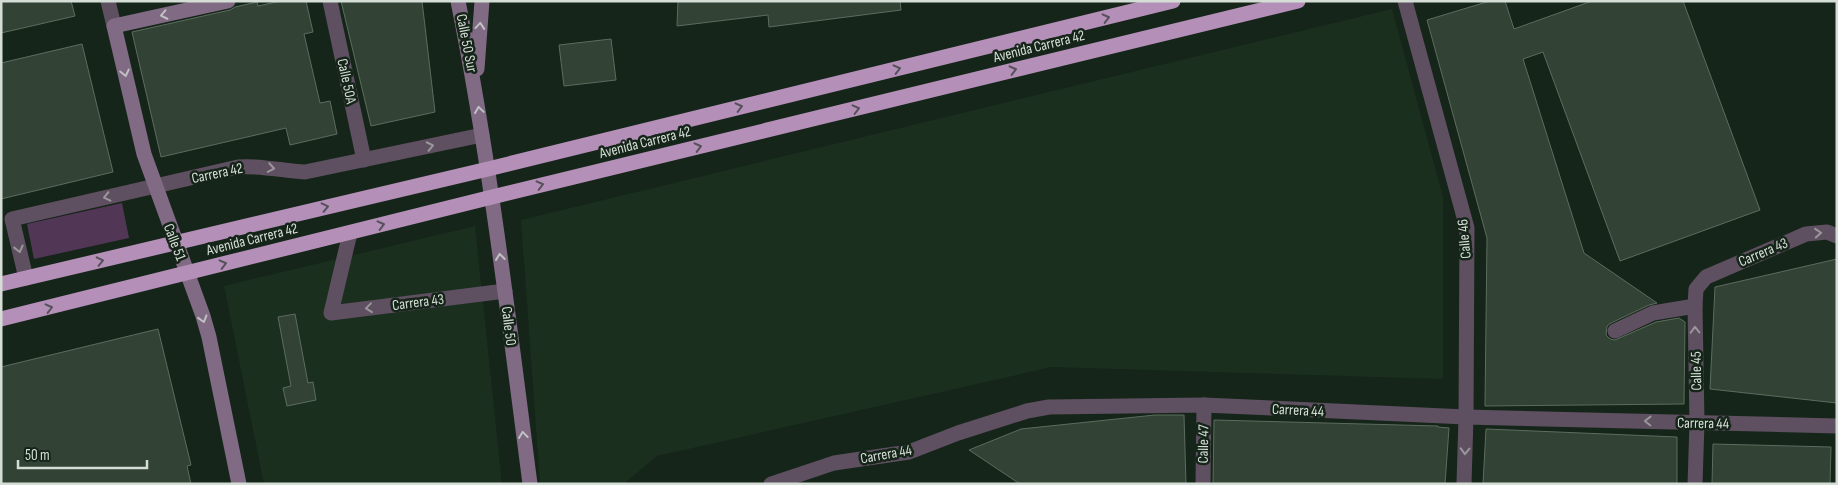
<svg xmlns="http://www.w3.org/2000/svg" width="1838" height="485" viewBox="0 0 1838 485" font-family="'Sofia Sans Condensed',sans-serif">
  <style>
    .built { fill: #1a2f1e }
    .green { fill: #513655 }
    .building { fill: #324235; stroke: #5c6d5f }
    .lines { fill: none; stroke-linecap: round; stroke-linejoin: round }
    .street { stroke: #5e5060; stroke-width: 15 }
    .secondary { stroke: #816a84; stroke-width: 15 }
    .highway { stroke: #b490b9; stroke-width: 15 }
    .oneway { stroke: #c0c1c2 }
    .oneway2 { stroke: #555059 }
    .oneway3 { stroke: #9a979b }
    .labels { text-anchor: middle; stroke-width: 5; stroke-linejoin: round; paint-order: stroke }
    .street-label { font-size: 15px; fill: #d5ded6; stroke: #162519 }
  </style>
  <rect width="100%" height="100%" fill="#162519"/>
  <g class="built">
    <polygon points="1392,9 1443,197 1443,379 1052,367 657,456 624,484 540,484 521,220"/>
    <polygon points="475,226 502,484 264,484 224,286"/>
  </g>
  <polygon class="green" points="122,203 129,238 34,259 27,224"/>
  <g class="building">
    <polygon points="1,1 71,1 75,16 1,33"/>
    <polygon points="281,1 306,1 313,32 304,34 320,103 330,101 337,134 290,145 286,128 161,157 132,32 230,10 235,7 257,2 258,6"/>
    <polygon points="341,1 422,1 435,112 371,126"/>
    <polygon points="678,1 900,1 901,10 769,27 768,15 677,26"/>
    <polygon points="1490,1 1505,1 1514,29 1592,1 1683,1 1760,210 1620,261 1543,52 1523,59 1584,253 1657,303 1649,305 1611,323 1607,326 1606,335 1610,339 1615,340 1656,322 1679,318 1685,322 1684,404 1485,406 1487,238 1427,20"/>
    <polygon points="611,39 616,80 564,86 559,45"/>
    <polygon points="82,44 113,172 1,199 1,63"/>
    <polygon points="1837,259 1837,403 1710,389 1715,287"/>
    <polygon points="295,314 308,383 313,382 316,400 287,406 283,388 291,386 278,317"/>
    <polygon points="158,329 191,465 187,466 191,484 1,484 1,367"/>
    <polygon points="1155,415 1184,415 1186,484 1020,484 969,450 1021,429"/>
    <polygon points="1214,420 1438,426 1438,427 1449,428 1445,484 1213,484"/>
    <polygon points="1486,429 1677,437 1677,484 1483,484"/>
    <polygon points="1713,444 1831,447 1830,484 1712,484"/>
  </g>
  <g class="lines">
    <g class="street">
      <polyline points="108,1 114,26"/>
      <polyline points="330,1 364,160"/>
      <polyline points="1405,1 1467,228 1466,417 1464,484"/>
      <polyline points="350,233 331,313 505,291"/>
      <path d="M26,278L12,219L238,167C261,165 283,171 305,172L482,135"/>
      <polyline points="1615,331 1653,313 1695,306"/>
      <polyline points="771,484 834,463 909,452 958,433 1027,411 1049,407 1204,405 1466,417 1837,426"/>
      <polyline points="1203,484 1204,405"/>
      <polyline points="1695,484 1697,423 1695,306 1696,289 1706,277 1806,234 1827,232 1837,236"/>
    </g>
    <g class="secondary">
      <polyline points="228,1 114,26 144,154 203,316 209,337 239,484"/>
      <path d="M458,1C490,161 509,322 530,484"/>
      <polyline points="477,69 482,1"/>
    </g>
    <g class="highway">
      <polyline points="1,284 488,169 1173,1"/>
      <polyline points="1,319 492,197 1298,1"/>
    </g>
  </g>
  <defs><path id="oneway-chevron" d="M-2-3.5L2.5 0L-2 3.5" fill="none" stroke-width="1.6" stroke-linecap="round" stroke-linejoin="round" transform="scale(1.25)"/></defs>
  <g class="oneway">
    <use href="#oneway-chevron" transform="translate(164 15) rotate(168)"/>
    <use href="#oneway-chevron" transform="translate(480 26) rotate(-85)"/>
    <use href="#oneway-chevron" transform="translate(125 73) rotate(77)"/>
    <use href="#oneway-chevron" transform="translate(479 110) rotate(-98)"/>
    <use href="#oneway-chevron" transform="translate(500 257) rotate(-97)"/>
    <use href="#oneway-chevron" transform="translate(203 319) rotate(73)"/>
    <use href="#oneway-chevron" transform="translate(523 435) rotate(-97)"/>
  </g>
  <g class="oneway2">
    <use href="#oneway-chevron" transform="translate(1106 18) rotate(-14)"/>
    <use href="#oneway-chevron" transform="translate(897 69) rotate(-14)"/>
    <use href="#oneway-chevron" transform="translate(1013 70) rotate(-14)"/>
    <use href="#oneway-chevron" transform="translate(739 107) rotate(-14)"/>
    <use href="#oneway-chevron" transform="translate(856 109) rotate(-14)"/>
    <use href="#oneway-chevron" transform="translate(698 147) rotate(-14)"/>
    <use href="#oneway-chevron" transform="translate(540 185) rotate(-14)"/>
    <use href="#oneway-chevron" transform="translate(325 207) rotate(-13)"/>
    <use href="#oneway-chevron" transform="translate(381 225) rotate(-14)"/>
    <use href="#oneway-chevron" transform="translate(100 261) rotate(-13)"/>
    <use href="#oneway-chevron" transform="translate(223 264) rotate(-14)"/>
    <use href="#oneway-chevron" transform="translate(49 308) rotate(-14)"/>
  </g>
  <g class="oneway3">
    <use href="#oneway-chevron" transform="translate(430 146) rotate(-12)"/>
    <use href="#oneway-chevron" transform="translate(271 168) rotate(10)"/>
    <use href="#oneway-chevron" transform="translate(107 197) rotate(167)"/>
    <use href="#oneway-chevron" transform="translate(1818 233) rotate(-4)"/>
    <use href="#oneway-chevron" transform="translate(19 249) rotate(76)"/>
    <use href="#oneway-chevron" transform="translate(369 308) rotate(173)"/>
    <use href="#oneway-chevron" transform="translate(1695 330) rotate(-91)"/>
    <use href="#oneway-chevron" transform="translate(1648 421) rotate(-179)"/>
    <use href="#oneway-chevron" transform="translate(1465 451) rotate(92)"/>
  </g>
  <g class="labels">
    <g class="street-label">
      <text transform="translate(467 43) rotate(79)" y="5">Calle 50 Sur</text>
      <text transform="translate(1039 46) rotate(-14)" y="5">Avenida Carrera 42</text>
      <text transform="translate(347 81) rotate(78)" y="5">Calle 50A</text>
      <text transform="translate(645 142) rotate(-14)" y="5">Avenida Carrera 42</text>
      <text transform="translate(217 173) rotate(-12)" y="5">Carrera 42</text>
      <text transform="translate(252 239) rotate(-14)" y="5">Avenida Carrera 42</text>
      <text transform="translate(1464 239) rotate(-95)" y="5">Calle 46</text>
      <text transform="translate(175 242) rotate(69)" y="5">Calle 51</text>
      <text transform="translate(1763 252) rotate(-23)" y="5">Carrera 43</text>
      <text transform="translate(418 302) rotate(-7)" y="5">Carrera 43</text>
      <text transform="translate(509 326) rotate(83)" y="5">Calle 50</text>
      <text transform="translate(1696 371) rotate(-91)" y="5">Calle 45</text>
      <text transform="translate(1298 410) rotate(3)" y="5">Carrera 44</text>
      <text transform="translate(1703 423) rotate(1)" y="5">Carrera 44</text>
      <text transform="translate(1203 444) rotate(-89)" y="5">Calle 47</text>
      <text transform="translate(886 454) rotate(-10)" y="5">Carrera 44</text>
    </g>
  </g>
  <rect width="1838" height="485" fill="none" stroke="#d5ded6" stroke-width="5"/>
  <path d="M18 460v8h129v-8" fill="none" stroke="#d5ded6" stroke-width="2.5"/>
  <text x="25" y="460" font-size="15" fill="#d5ded6" stroke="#162519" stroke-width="4" paint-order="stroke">50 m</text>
</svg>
